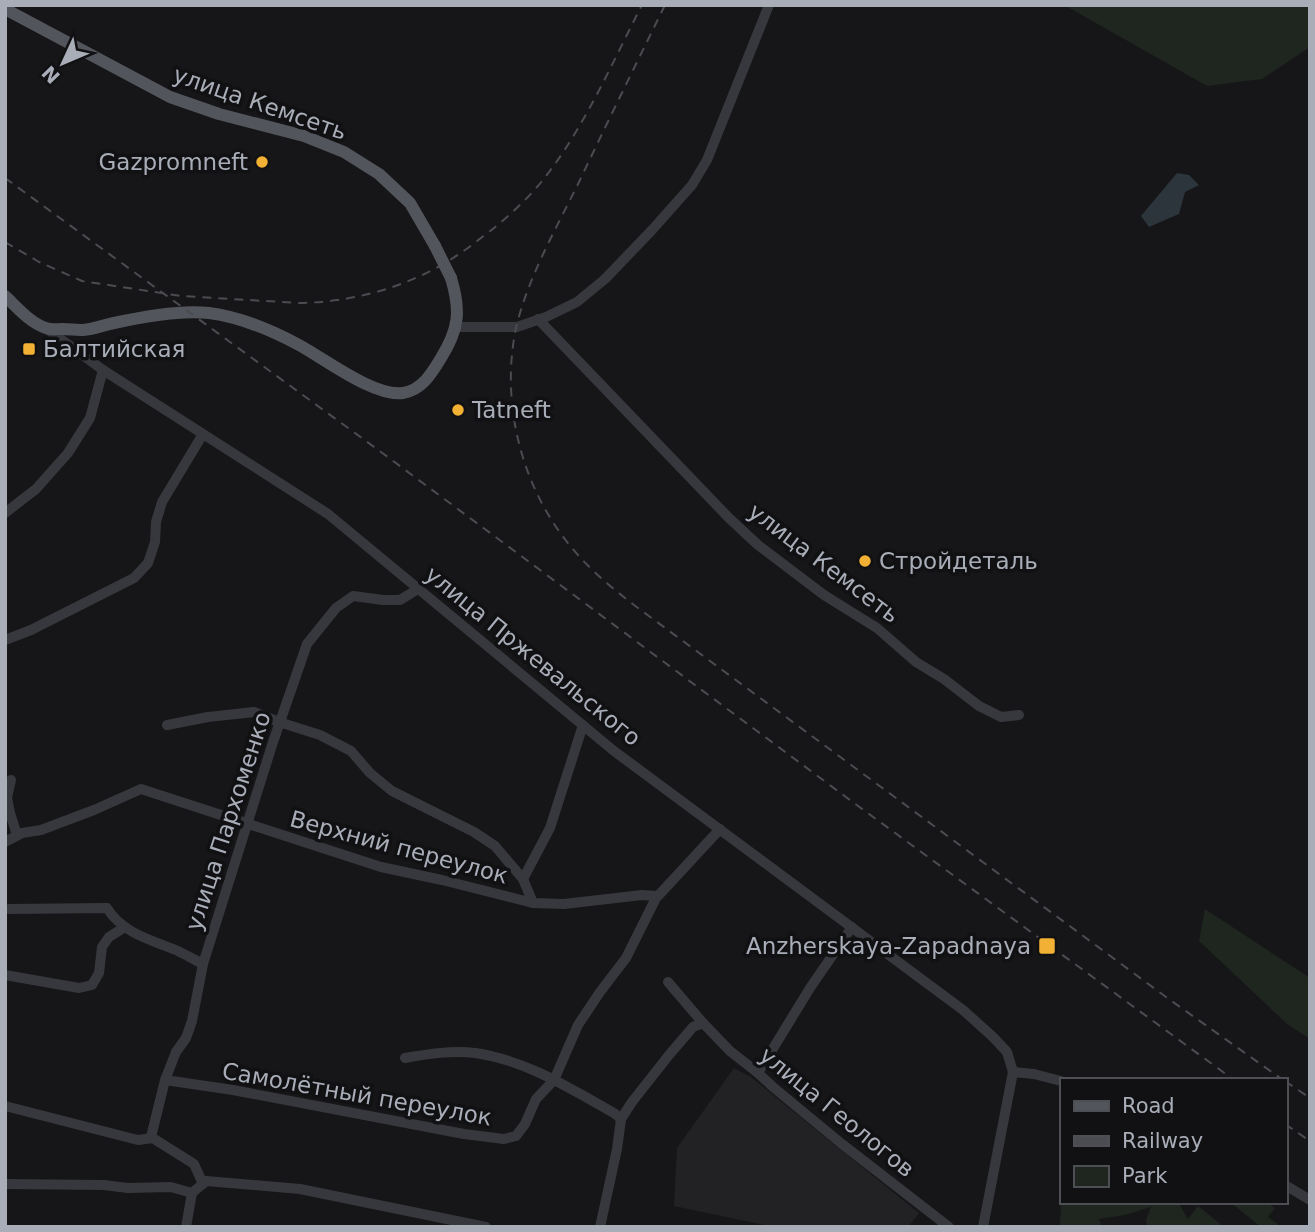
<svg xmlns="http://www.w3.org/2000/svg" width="1315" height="1232" viewBox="0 0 1315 1232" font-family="'DejaVu Sans',sans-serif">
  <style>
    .built { fill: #222225 }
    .green { fill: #1e261f }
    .water { fill: #2c353c }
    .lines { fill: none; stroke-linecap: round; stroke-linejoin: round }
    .minor { stroke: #37383d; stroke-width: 10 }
    .major { stroke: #53555c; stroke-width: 12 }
    .rail { stroke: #4a4c52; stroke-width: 2; stroke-dasharray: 9 7; stroke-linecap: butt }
    .major-bridge { stroke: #53555c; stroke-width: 12 }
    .poi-dot { fill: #f2b134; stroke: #111113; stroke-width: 2.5 }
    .labels { text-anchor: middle; stroke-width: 7; stroke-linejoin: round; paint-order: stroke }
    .street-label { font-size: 23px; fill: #a8adb8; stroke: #111113 }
    .poi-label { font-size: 23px; fill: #a8adb8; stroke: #111113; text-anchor: start }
  </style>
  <rect width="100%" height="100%" fill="#161618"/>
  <polygon class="built" points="734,1068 751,1077 919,1213 908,1227 773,1227 674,1206 677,1148"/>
  <g class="green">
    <polygon points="1064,5 1310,5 1310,47 1262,79 1207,86"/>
    <polygon points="1205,909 1310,978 1310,1039 1287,1024 1199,941"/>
    <polygon points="1061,1199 1061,1202 1178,1202 1188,1219 1198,1206 1224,1227 1147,1227 1146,1220 1151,1207 1125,1215 1099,1219 1102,1227 1060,1227"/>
    <polygon points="1230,1202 1266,1202 1275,1208 1268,1217 1282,1227 1261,1227"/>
  </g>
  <polygon class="water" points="1177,173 1189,175 1199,185 1185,192 1179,214 1149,227 1141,216"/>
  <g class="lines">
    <g class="minor">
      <polyline points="538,319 729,518 758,545 824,595 877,628 916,662 944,679 979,706 1001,717 1019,715"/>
      <polyline points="456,327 517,327 546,317 577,302 605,279 652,230 692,185 707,160 769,5"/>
      <polyline points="47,329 103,370 328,514 614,751 963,1010 993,1037 1007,1052 1013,1072 983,1227"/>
      <polyline points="5,513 36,489 68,453 90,418 103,370"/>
      <polyline points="5,640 31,630 134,578 148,563 155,542 156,522 162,502 203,434"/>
      <polyline points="167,725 208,717 254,712 279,722 320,735 351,751 370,773 392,791 474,832 495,846 523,879 533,903"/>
      <polyline points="11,780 7,798 10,813 17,835"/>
      <polyline points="5,842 22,833 41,830 94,810 141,789 381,867 442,880 533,903 564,904 642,895 658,896 720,829"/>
      <polyline points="523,879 550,828 583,725"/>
      <path d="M9,909L107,908C123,934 152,940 178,951C186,955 195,960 203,964"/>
      <polyline points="5,975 79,988 92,985 99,973 102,947 109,937 125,927"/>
      <polyline points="668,982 703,1023 730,1051 758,1073 773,1087 842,1144 949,1227"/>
      <path d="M405,1058C428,1054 452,1050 475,1053C526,1060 571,1089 614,1113L621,1119"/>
      <polyline points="1013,1072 1034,1074 1061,1081"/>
      <polyline points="758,1073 810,988 852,927"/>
      <polyline points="165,1080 233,1090 464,1134 504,1139 516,1136 525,1124 536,1099 554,1080 578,1025 600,992 626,958 657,896"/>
      <polyline points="5,1106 138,1140 153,1138"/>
      <polyline points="5,1184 104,1185 128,1188 171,1187 192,1193"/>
      <polyline points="203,1184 194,1164 151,1137 165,1080 176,1052 186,1038 192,1021 203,964 273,742 307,644 336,608 353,596 383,600 400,600 418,589"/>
      <polyline points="1285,1185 1310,1200"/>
      <polyline points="186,1227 192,1193 206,1181 300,1189 486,1227"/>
      <polyline points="600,1227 617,1149 621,1119 632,1102 669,1055 693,1027 703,1023"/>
    </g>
    <g class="major">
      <polyline points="5,9 170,97 219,114 304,136 344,152 379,174 410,203 435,246"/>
      <path d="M5,296C17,307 30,323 46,328C51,330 57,329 62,329C69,329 77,330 83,330C94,329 104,325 114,323C141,317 182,310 209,313C241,317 271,330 299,345C325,359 374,397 403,393C422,390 432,373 441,358C459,329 461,311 451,278"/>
    </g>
    <g class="rail">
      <path d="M665,5C636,64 607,123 579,182C556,229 528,277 516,328C500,404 522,489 572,548C590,570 612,588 634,605L1166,997L1283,1080"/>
      <polyline points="5,178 381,452 854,803 1234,1080"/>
      <path d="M5,242L39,262L82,281L181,296L299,303C356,302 412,286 459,254C469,248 479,239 489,232C509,216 530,197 546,176C585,126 613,61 642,5"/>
      <polyline points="1285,1081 1310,1098"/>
      <polyline points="1285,1124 1310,1141"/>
    </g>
    <polyline class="major-bridge" points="435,246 451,278"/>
  </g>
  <g class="poi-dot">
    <circle cx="262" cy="162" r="7"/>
    <rect x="22" y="342" width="14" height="14" rx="3.5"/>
    <circle cx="458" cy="410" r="7"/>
    <circle cx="865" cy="561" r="7"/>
    <rect x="1038" y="937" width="18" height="18" rx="3.5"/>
  </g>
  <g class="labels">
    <g class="street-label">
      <text transform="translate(260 103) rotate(19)" y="8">улица Кемсеть</text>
      <text transform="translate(824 563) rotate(37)" y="8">улица Кемсеть</text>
      <text transform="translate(533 656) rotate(39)" y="8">улица Пржевальского</text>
      <text transform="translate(228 821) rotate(-72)" y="8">улица Пархоменко</text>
      <text transform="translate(399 847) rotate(15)" y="8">Верхний переулок</text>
      <text transform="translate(357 1094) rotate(10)" y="8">Самолётный переулок</text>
      <text transform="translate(837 1112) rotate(39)" y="8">улица Геологов</text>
    </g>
    <g class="poi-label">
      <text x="248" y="170" text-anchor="end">Gazpromneft</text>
      <text x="43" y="357">Балтийская</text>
      <text x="472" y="418">Tatneft</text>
      <text x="879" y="569">Стройдеталь</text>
      <text x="1031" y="954" text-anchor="end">Anzherskaya-Zapadnaya</text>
    </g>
  </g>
  <rect width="1315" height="1232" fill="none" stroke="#a8adb8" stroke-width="14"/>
  <rect x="1060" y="1078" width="228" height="126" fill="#111113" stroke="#4d4f55" stroke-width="2"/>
  <rect x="1074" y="1101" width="35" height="10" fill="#53555c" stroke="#4d4f55" stroke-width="2"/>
  <text x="1122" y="1113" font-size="21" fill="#a8adb8">Road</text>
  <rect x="1074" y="1136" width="35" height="10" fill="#4a4c52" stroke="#4d4f55" stroke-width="2"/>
  <text x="1122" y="1148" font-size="21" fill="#a8adb8">Railway</text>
  <rect x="1074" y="1166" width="35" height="21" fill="#1e261f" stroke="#4d4f55" stroke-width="2"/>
  <text x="1122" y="1183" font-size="21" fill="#a8adb8">Park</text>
  <g transform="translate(63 63) rotate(226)" stroke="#111113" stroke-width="5" paint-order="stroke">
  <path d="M0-5L12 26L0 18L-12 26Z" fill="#a8adb8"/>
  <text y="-10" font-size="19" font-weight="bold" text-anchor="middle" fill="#a8adb8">N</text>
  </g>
</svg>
